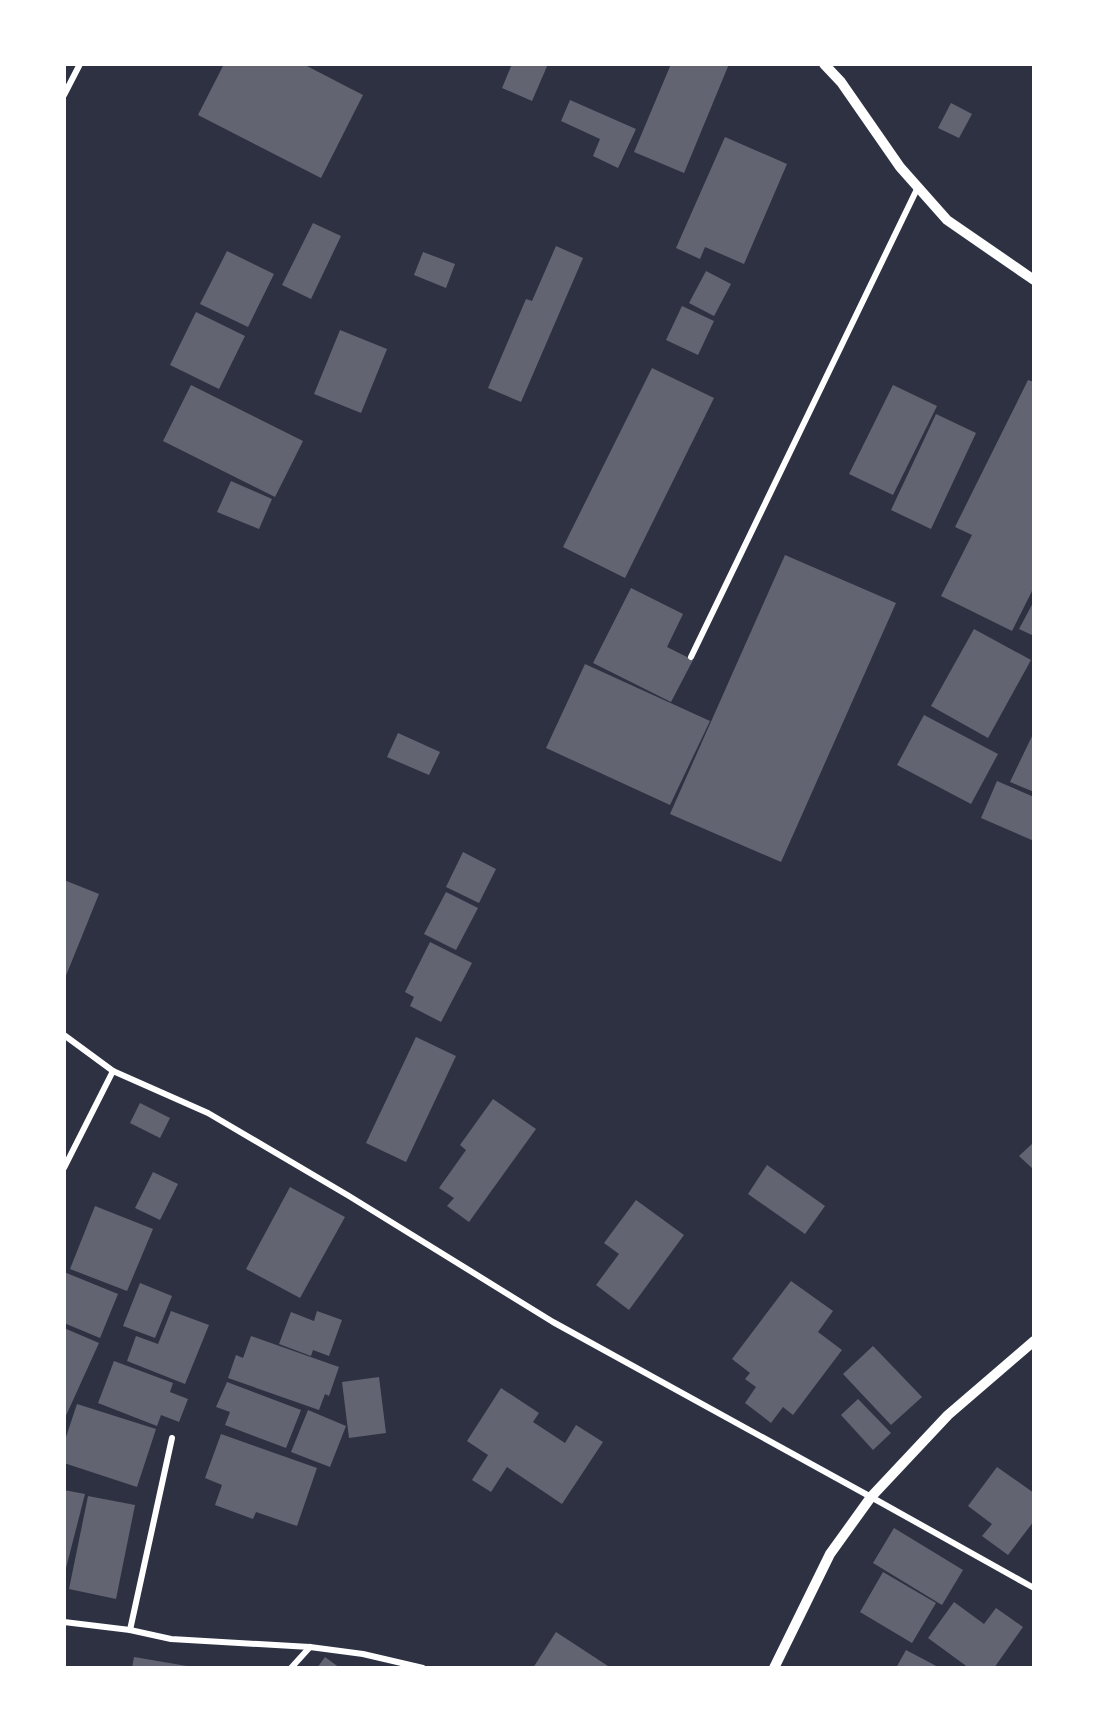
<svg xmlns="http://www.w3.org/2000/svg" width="1098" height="1732" viewBox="0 0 1098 1732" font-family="Montserrat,sans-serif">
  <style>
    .building { fill: #626471 }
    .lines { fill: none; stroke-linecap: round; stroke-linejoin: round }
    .minor { stroke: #fff; stroke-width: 6 }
    .tertiary { stroke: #fff; stroke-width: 10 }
  </style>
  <rect width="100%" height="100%" fill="#2d3142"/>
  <g class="building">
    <polygon points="224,64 303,64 363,95 321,178 198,115"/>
    <polygon points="512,64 548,64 532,101 502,88"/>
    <polygon points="671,64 729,64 684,173 634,152"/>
    <polygon points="570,100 636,129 618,168 593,156 600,139 561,121"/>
    <polygon points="951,103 972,114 959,138 938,128"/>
    <polygon points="725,137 787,164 744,264 705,247 700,259 676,248"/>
    <polygon points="313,223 341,236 311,299 282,285"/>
    <polygon points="556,246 583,258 521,402 488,388 526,299 532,301"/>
    <polygon points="227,251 274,274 248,327 200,304"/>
    <polygon points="423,252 455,264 446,288 414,275"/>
    <polygon points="706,271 731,284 714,316 689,303"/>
    <polygon points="682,306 714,321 698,355 666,340"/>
    <polygon points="196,312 245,336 219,389 170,365"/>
    <polygon points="340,330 387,349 361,413 314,394"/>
    <polygon points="652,368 714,398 625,578 563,547"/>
    <polygon points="1028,380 1034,382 1034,587 1012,631 941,596 972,535 955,527"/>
    <polygon points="191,385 303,441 275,497 163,441"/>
    <polygon points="893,385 937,406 893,495 849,474"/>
    <polygon points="936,414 976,433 931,529 891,510"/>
    <polygon points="231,481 272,499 259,529 217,512"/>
    <polygon points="785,555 896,603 781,862 670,814"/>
    <polygon points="631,588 683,614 667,647 693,660 671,702 593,663"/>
    <polygon points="1034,601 1034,636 1019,629"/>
    <polygon points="974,629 1031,660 988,738 931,706"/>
    <polygon points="585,664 710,721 670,805 546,748"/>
    <polygon points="924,715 998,754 971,804 897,765"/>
    <polygon points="1034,732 1034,792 1010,782"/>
    <polygon points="398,733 440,752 429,775 387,757"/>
    <polygon points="997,781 1034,797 1034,841 981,818"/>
    <polygon points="463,852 496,869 479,903 446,887"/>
    <polygon points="64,880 99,894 65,978 64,978"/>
    <polygon points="446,892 478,908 456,950 424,934"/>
    <polygon points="430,942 472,963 441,1022 410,1006 414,997 405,992"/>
    <polygon points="416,1037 456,1056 406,1162 366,1143"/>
    <polygon points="493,1099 536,1129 469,1222 447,1206 454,1198 439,1188 466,1150 460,1145"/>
    <polygon points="140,1103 170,1118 160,1138 130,1123"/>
    <polygon points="1034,1142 1034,1170 1019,1156"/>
    <polygon points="767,1165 825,1206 805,1234 748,1194"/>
    <polygon points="153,1172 178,1184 160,1220 135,1208"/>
    <polygon points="290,1187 345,1217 300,1298 246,1269"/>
    <polygon points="636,1200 684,1235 629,1310 596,1285 619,1254 604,1243"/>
    <polygon points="95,1206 153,1229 127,1291 70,1269"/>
    <polygon points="64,1272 118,1294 100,1338 64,1323"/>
    <polygon points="791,1281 833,1311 818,1332 842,1350 793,1415 783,1407 771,1423 745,1403 756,1387 745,1379 750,1373 732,1359"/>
    <polygon points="140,1283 172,1296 155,1338 123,1326"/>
    <polygon points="171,1311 209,1325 185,1384 127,1361 136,1336 158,1344"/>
    <polygon points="317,1311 342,1320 329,1356 313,1350 311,1356 279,1344 291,1312 314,1321"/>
    <polygon points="64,1328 99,1343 64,1420"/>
    <polygon points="251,1336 339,1367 329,1396 325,1394 319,1410 228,1378 236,1355 243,1358"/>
    <polygon points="873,1346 922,1397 891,1425 843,1374"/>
    <polygon points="114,1361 173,1383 170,1392 188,1399 179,1422 161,1415 157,1426 98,1403"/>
    <polygon points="379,1377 386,1433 349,1438 342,1382"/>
    <polygon points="227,1382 301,1410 286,1448 225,1425 230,1412 216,1407"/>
    <polygon points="501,1388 539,1413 533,1422 565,1443 576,1425 603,1442 562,1504 507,1467 491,1492 472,1480 488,1455 467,1441"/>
    <polygon points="858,1399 891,1433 873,1450 841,1415"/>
    <polygon points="77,1404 156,1429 137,1487 64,1463 64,1443"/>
    <polygon points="308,1410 346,1426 330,1467 291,1452"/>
    <polygon points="221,1434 317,1468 297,1526 256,1512 253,1519 215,1505 222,1485 205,1478"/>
    <polygon points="997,1467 1034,1493 1034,1521 1008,1555 982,1536 992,1524 968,1506"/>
    <polygon points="64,1490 85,1494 65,1572 64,1572"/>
    <polygon points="88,1496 135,1505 116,1599 69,1589"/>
    <polygon points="894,1528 963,1570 942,1605 873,1563"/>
    <polygon points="883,1572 936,1603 912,1643 860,1612"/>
    <polygon points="954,1602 984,1624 996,1608 1023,1627 994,1668 969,1668 928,1638"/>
    <polygon points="556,1632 611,1668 533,1668"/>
    <polygon points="906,1650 940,1668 896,1668"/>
    <polygon points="134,1657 187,1666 187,1668 132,1668"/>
    <polygon points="325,1657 340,1668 317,1668"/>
  </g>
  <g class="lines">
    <g class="minor">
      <polyline points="64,95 80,64"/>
      <polyline points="691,657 918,187"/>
      <polyline points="64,1035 113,1071 208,1113 349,1196 553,1322 871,1497 1034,1588"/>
      <polyline points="64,1168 113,1071"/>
      <polyline points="64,1622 130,1630 171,1639 310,1647 363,1654 423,1668"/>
      <polyline points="130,1630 172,1438"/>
      <polyline points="291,1668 310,1647"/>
    </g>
    <g class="tertiary">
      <polyline points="824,64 841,82 900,167 947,220 1034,280"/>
      <polyline points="774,1668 830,1554 871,1497 948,1415 1034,1341"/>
    </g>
  </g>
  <rect width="1098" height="1732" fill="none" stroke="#ffffff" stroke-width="132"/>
</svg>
